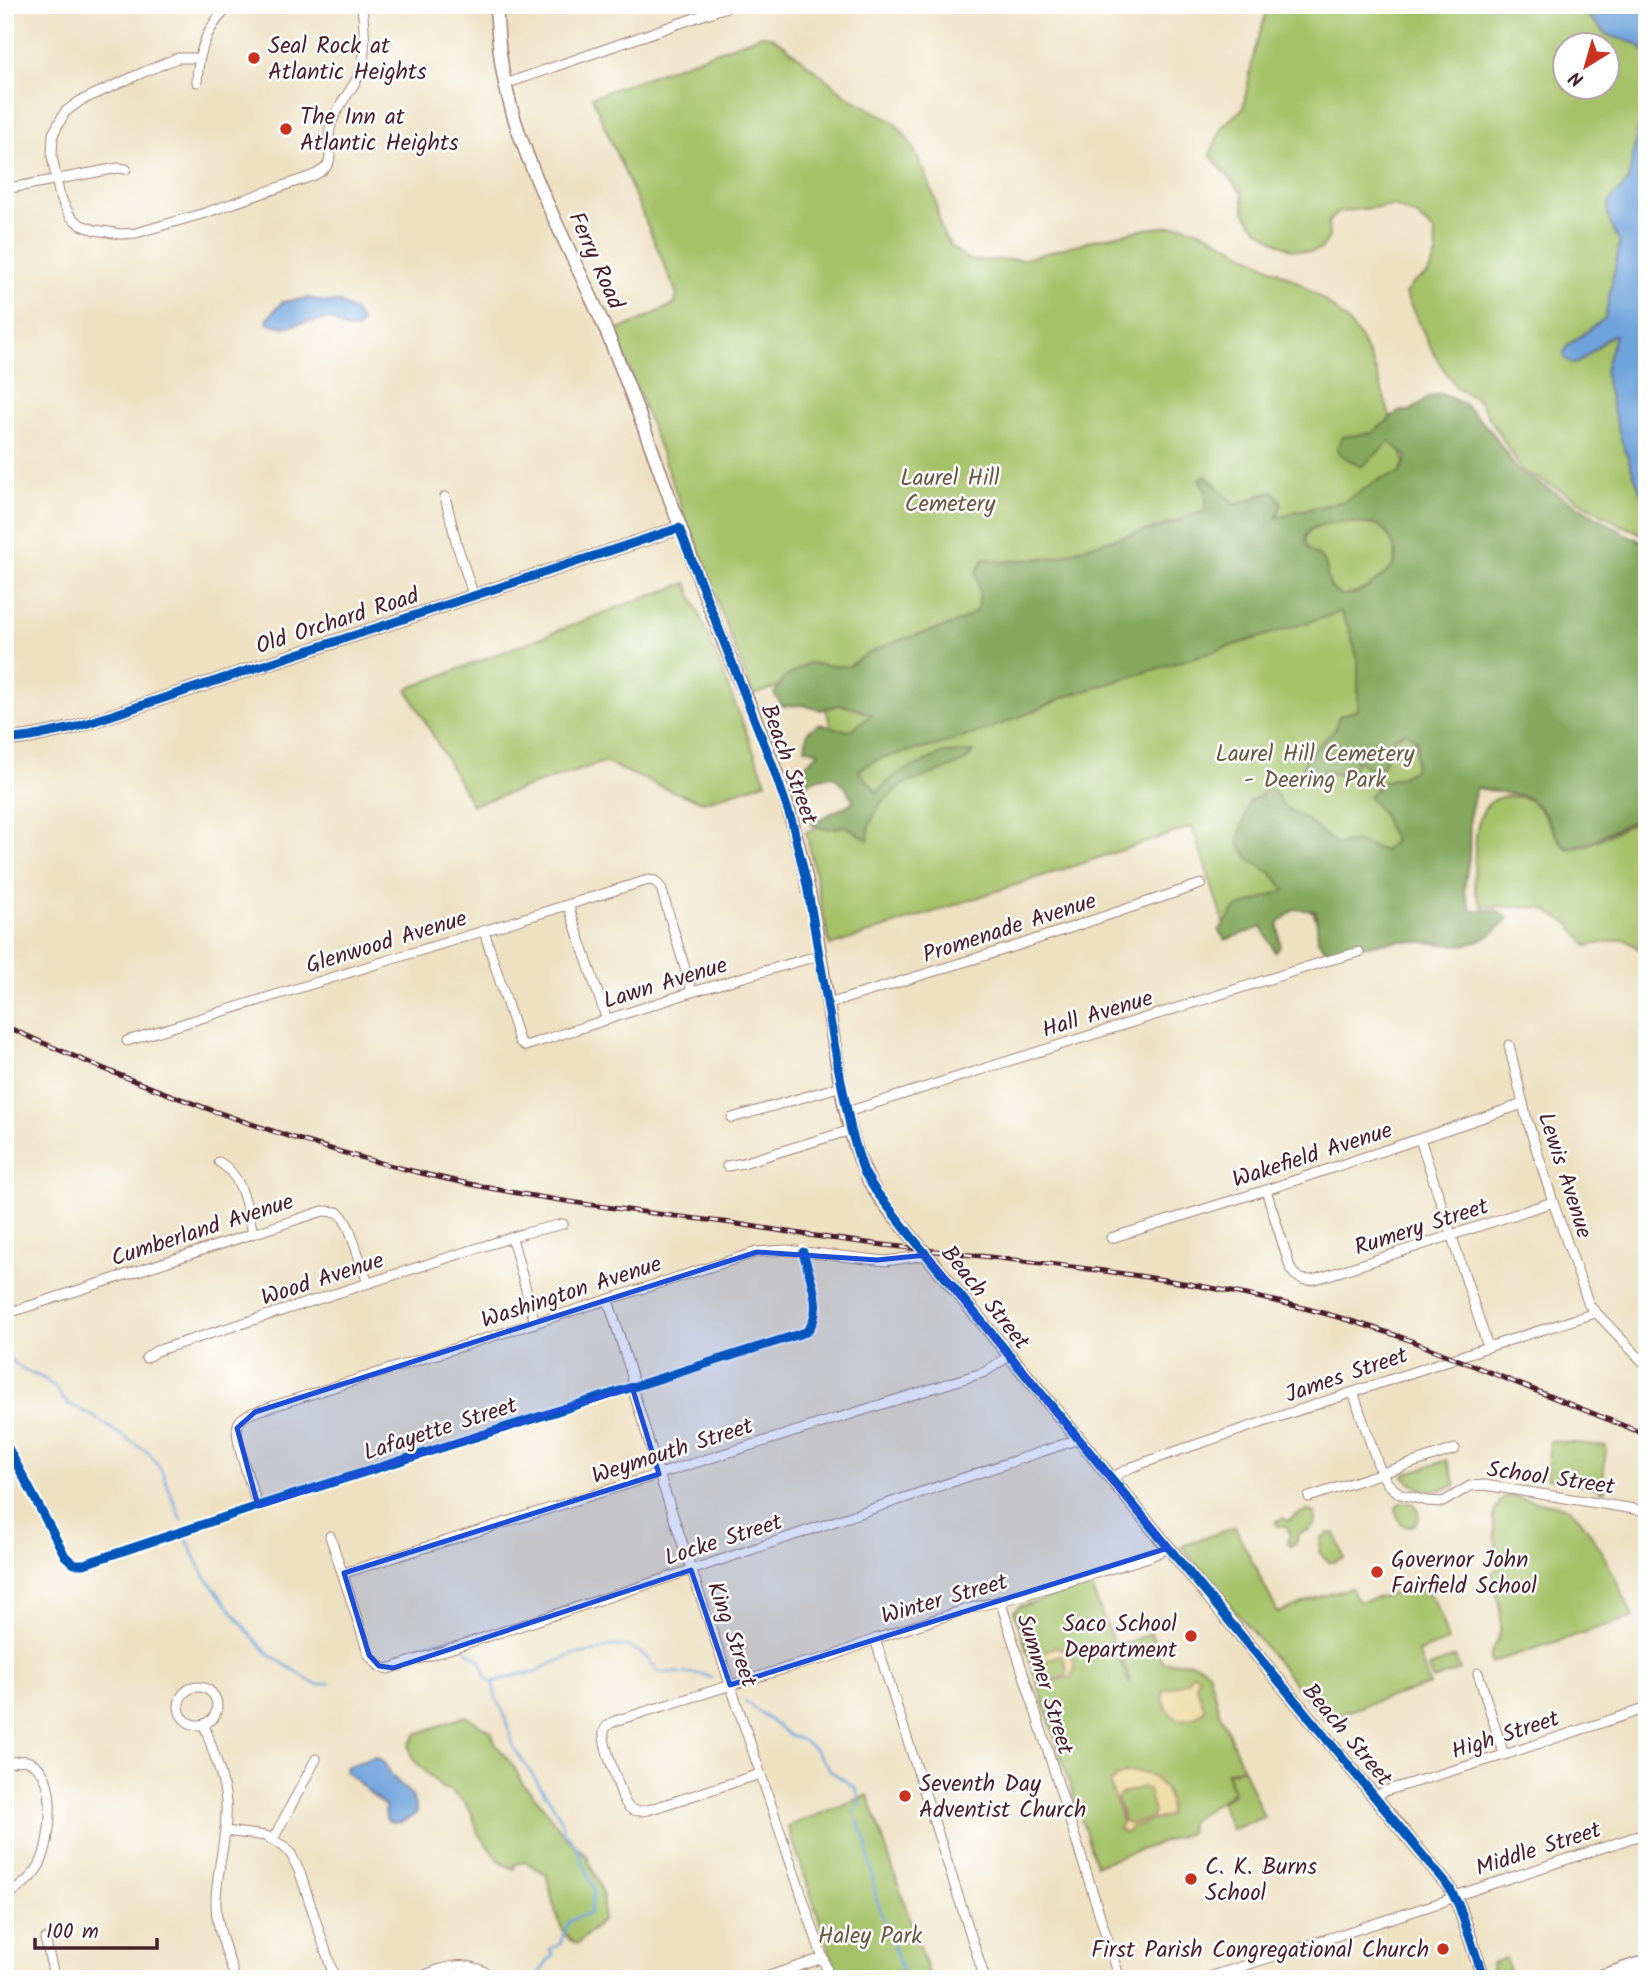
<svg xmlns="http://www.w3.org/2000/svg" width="1652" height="1984" viewBox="0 0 1652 1984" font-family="Kalam,sans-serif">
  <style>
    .green { fill: #a5c269; stroke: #78704a; stroke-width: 2; fill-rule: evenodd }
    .forest { fill: #84a85d; stroke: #676444; stroke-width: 2; fill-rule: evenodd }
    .sand { fill: #eeda9e; stroke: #9c7c64; stroke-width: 2; fill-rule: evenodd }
    .water { fill: #6ea3db; stroke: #5c6183; stroke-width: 2 }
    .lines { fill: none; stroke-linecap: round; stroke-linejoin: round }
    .stream { stroke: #6ea3db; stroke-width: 2.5 }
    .street-casing { stroke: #9c8076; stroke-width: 11 }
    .secondary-casing { stroke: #9c8076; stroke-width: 15 }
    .primary-casing { stroke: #9c8076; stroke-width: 17 }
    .street { stroke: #fff; stroke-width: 9 }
    .secondary { stroke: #fff; stroke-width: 12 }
    .primary { stroke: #fff; stroke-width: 14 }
    .rail-casing { stroke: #4a1f2b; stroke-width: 5 }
    .rail { stroke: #fff; stroke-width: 2.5; stroke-dasharray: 8; stroke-linecap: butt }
    .cycleway-casing { stroke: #fff; stroke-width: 13 }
    .cycleway { stroke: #0057b8; stroke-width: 9 }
    .marked { fill: #1d4ed8; fill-opacity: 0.2; stroke: #1d4ed8; stroke-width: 5; stroke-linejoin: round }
    .poi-dot { fill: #c8321e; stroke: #fff; stroke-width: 2.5 }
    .labels { text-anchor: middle; stroke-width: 5; stroke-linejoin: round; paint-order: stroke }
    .poi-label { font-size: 23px; fill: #4a1f2b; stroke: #fff; text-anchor: start }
    .street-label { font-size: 23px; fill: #4a1f2b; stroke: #fff }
    .park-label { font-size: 23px; fill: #6a5841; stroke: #fff }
  </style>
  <rect width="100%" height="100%" fill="#fff"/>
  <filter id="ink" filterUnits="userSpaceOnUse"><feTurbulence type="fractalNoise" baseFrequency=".0143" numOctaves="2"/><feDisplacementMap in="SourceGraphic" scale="14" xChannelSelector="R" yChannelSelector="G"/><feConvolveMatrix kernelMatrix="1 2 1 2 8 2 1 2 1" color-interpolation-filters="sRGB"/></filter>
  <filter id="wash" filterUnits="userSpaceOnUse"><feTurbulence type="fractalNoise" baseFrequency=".00686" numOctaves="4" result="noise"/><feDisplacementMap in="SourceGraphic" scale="28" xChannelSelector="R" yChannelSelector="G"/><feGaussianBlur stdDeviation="1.57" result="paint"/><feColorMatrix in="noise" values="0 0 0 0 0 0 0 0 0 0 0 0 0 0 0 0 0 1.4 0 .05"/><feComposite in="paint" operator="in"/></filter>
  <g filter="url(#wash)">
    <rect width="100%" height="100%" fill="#eee1c2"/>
    <g class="green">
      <path d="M1269,5H1590L1589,17L1608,35L1638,44L1647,55V103L1637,134L1630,175L1611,225L1620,242L1605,319L1568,345L1564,352L1565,358L1573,364L1579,362L1611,336L1615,335L1605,371L1607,387L1622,442L1647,509V536L1619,524L1560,490L1522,471L1479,401L1456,387L1435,356L1405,294L1413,283L1428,274L1437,253L1434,232L1418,216L1393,206L1361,209L1337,213L1328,222L1329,237L1322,249L1310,252L1290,249L1270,238L1254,225L1244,211L1242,193L1210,155L1222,127L1243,108L1255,48ZM1564,46H1606V88H1564Z"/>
      <path d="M762,35L772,37L783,44L847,96L892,121L901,130L912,146L925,173L935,199L940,225L944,236L953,248L967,259L975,261L1024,259L1093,240L1145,229L1182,225L1202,231L1298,282L1325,301L1345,319L1361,339L1376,371L1409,477L1465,842L1328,948L1309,903L1292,902L1224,923L1192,827L830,946L806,832L862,808L813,675L753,695C706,575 662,453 615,332L675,304L677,294L592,97Z"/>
      <polygon points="687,583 766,782 703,802 669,790 604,762 472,805 407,689 632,602"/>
      <path d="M1506,796C1512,797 1519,796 1524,798C1543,803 1552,836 1567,849L1586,846L1635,822L1634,837L1636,854L1647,886V957L1644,952L1624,939L1587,946L1571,925L1542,908L1482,906C1471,889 1475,871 1475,852C1476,829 1478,800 1506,796Z"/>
      <polygon points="1550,1441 1606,1446 1603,1485 1606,1486 1605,1491 1599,1490 1599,1488 1546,1478"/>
      <path d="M1447,1460L1456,1485C1435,1493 1421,1494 1404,1477L1405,1474Z"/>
      <path d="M1505,1496H1510L1569,1508C1593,1526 1620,1588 1633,1617L1490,1663C1490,1651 1496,1646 1499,1636C1505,1618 1497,1598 1492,1580V1573L1499,1567V1564C1497,1540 1485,1514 1505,1496Z"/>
      <path d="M1401,1502L1412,1503L1418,1510L1419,1519L1414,1525L1406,1527C1399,1523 1396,1515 1396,1507Z"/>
      <path d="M1307,1511L1315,1513L1316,1523L1309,1530L1298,1533L1297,1541L1291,1546L1288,1542C1289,1532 1292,1535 1286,1526H1277L1276,1521L1283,1518L1288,1521L1300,1513Z"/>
      <path d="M1235,1527L1278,1613L1318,1597L1351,1588L1357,1599L1360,1602L1416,1588C1438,1591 1442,1623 1448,1641L1418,1652L1430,1685L1376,1701L1325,1720L1181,1546Z"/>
      <path d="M1328,1533L1336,1534L1344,1558C1338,1558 1335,1564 1329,1562L1319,1552L1321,1538Z"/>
      <path d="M1090,1585L1129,1682L1130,1681L1117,1647L1151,1633L1163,1663C1180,1662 1195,1659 1208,1671L1219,1711L1243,1767L1226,1772L1233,1792L1190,1821L1189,1833L1096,1865L1014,1611L1018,1607Z"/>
      <polygon points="1455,1657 1460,1670 1433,1680 1429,1667"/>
      <path d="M466,1716L491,1732L496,1745L514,1767L522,1783L539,1801L563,1834L587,1856L603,1893V1920L577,1944C556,1937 553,1894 546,1874L525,1862L515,1864L514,1869L505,1865L497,1858L479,1835L472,1814L464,1802L449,1790L442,1788L412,1758L409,1746L416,1734Z"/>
      <polygon points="1243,1768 1264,1817 1231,1830 1221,1802 1234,1793 1228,1773"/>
      <polygon points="868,1795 930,1979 839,1979 788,1826"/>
      <polygon points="1506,1958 1513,1979 1496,1979 1491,1963"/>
    </g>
    <path class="forest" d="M1441,394L1464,404L1491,431L1518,471L1626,534L1647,544V800L1643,804L1638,817L1631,822L1605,834L1594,841L1568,848L1560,841L1543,811L1525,796L1476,788L1470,814L1469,856L1464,890L1471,910H1496L1508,918C1473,961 1444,939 1399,941C1375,943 1352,947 1329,953L1318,940L1316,911L1294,909L1278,924L1280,946L1275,952L1262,927L1225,940L1219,931L1236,908L1285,890L1271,873L1250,860L1238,843L1249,802L1262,795L1264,785L1275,792L1283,806L1307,820L1337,845L1355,841L1385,851L1394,840L1382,814L1369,797L1380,783L1400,777L1415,768L1417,741L1406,732L1394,738L1382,767L1369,769L1357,760L1350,777L1329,773L1309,774L1302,767L1310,753L1335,729L1339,716L1358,710V660L1349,629L1341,612L1065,697C1025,716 984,732 942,744C917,752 879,753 859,771L877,792L897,774L943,753L974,752L963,763L900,786L880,804L869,826L868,840L846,826L826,829L810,824L854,802L845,787L834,776L818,778L798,788L793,783L796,774L819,752L805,748L808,731L819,724L849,731L872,715L851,707L839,705L820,710L803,705L783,706L774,694L783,679L808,663L848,667C871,648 899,640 927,632C946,626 962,623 977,610L980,595L976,572L984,558L1001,562L1056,557L1088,546L1160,527L1206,510V491L1199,479L1206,476L1235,505L1273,491L1282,503L1277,518L1295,512L1345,501L1382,478L1399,474L1407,457L1390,442L1361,467L1340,454L1337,449L1342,437L1372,433L1400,411H1410L1429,397ZM1339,522L1379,525C1389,535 1403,555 1391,568C1380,581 1340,612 1329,583C1326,576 1329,569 1324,562C1320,556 1312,553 1308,547C1297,528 1326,523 1339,522Z"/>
    <g class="sand">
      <path d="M1055,1647C1072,1650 1079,1663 1071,1678L1067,1677L1052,1681L1051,1685H1047L1045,1683L1047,1679L1042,1664L1040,1665L1039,1658L1047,1650ZM1060,1655L1063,1657L1067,1671L1066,1675L1051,1680L1048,1678L1043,1663L1047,1660Z"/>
      <path d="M1194,1673L1199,1677L1196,1685L1205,1709C1198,1717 1190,1720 1179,1719C1166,1713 1162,1704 1163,1691L1188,1681L1191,1675Z"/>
      <path d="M1128,1772C1153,1769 1173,1790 1169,1815L1131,1827L1128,1832L1124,1833L1119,1829L1122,1822L1110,1783L1116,1777ZM1142,1787L1148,1790L1154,1813L1152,1818L1130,1824L1124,1821L1117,1799L1121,1794Z"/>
    </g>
    <g class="water">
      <polygon points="1590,5 1647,5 1647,55 1638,44 1608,35 1589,17"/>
      <path d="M1647,103V509L1622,442L1607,387L1605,371L1615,335L1610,336L1579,362L1573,364L1565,358L1564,352L1568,346L1605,318L1620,242C1614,229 1601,213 1612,198C1617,192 1624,189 1628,181L1637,134Z"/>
      <polygon points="308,298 325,302 338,302 354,311 360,319 361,324 357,330 344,328 331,319 301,323 285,327 267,323 268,318 282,302"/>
      <path d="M1647,817V886C1639,864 1633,845 1635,822Z"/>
      <path d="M374,1757L382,1760L393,1777L412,1796L417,1812C409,1820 396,1827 386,1819L385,1806L345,1771L346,1767Z"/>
    </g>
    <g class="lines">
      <g class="stream">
        <polyline points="5,1356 24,1370 43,1378 55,1387 63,1399 69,1404 91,1415 150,1454 162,1471 181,1520"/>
        <polyline points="186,1538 204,1575 253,1638 269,1654 313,1683 318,1685 330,1683"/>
        <polyline points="466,1650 481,1661 487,1679 493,1682 521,1674 535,1673 544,1667 572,1655 598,1651 612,1646 630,1647 643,1654 659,1672 702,1674 712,1678"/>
        <polyline points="390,1659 404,1655 422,1644 456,1638"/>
        <polyline points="493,1682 496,1699 503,1711 514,1748 557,1811 564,1830 577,1847 594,1890 590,1913 575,1918 568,1923 560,1944 550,1949 553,1955 540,1972 537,1979"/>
        <polyline points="745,1701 789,1735 802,1740 814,1749 832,1772 856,1788 860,1803 855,1811 855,1814"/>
        <polyline points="858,1821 867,1843 876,1898 905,1979"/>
      </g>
    </g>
  </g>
  <g filter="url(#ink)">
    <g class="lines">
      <defs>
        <g id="street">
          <path d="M199,58H177L144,72L80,101L65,112L53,134L52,156L59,193L65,207L71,217L81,225L95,230L121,234L136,233L205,213L312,176C343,163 323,148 331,125C336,107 350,93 358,77C368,56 364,27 362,5"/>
          <path d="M197,82C198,52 207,24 232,5"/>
          <polyline points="505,84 732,5"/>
          <polyline points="5,189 118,168 126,169"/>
          <polyline points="445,497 457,545 473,594"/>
          <polyline points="568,905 607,1020"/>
          <polyline points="484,931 519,1041 525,1046 692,992 820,955"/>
          <polyline points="828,1004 1019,945 1201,884"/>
          <polyline points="127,1041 648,880 655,881 661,888 692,992"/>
          <polyline points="1509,1045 1526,1116 1553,1202 1589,1305 1647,1366"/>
          <polyline points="847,1112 1323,962 1359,952"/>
          <polyline points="732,1118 842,1086"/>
          <polyline points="1420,1139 1488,1347"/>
          <path d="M219,1162C243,1175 247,1209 253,1233"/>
          <polyline points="727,1166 743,1163 851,1130"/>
          <path d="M1266,1190L1291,1270C1301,1285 1314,1280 1329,1275L1553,1202"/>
          <polyline points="512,1238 535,1323"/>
          <polyline points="1111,1238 1266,1190 1523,1104"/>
          <polyline points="608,1300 632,1376 632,1387 659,1474 830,1979"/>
          <polyline points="5,1314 323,1211 337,1212 342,1216 349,1228 368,1283"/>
          <polyline points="146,1358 156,1351 525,1233 563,1224"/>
          <polyline points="1353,1392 1381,1473 1388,1484 1400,1494 1427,1501 1443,1502 1470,1486 1484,1485 1647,1511"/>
          <path d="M5,1442L65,1556L74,1564H84L258,1506L806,1332C826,1313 809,1275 803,1252"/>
          <polyline points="1111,1478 1132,1467 1186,1448 1488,1347 1595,1313"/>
          <polyline points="1309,1497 1455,1449"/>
          <path d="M258,1506C253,1491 233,1438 238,1425C240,1417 248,1415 255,1412L757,1252L786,1250L886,1261L926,1255"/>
          <polyline points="330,1536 369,1655 379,1666 388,1669 691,1570 1079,1439"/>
          <polyline points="344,1573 985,1372 1009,1356"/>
          <polyline points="1000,1600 1120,1979"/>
          <polyline points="875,1639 985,1979"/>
          <polyline points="1478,1673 1504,1755"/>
          <circle cx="198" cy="1706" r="19"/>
          <path d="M204,1724C212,1750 224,1776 226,1803C228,1835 217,1867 216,1900C215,1926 228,1954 235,1979"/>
          <path d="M5,1764C14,1762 23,1758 32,1763C59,1777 51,1842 40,1864C32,1879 18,1888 5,1898"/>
          <path d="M760,1774L648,1810C635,1813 628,1810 623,1798C619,1785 602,1744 604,1732C605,1726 610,1723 615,1721L796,1665L830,1657L875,1639L970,1608L1024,1595L1149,1557L1168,1548"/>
          <polyline points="1375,1797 1385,1791 1504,1755 1647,1708"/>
          <polyline points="225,1831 266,1836 283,1846 291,1854 300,1873 335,1979"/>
          <polyline points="273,1839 316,1759"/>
          <polyline points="45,1939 55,1979"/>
          <path d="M415,1979C445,1967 467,1956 495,1979"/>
          <polyline points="760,1979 823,1958"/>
          <polyline points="1203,1979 1442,1902 1455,1896 1647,1833"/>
        </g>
        <g id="secondary">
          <path d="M496,5C498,36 500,66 508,96C528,176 575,257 607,333C646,426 677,522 713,616C740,685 773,753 793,825C812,892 821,962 832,1031C839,1076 846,1130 865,1172C875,1196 894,1215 911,1236L1449,1887L1459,1906L1484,1979"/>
          <polyline points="5,740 31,737 73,728 679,528"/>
        </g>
        <polyline id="primary" points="1596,1979 1647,1962"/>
      </defs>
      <use href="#street" class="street-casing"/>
      <use href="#secondary" class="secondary-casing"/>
      <use href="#primary" class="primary-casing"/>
      <use href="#street" class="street"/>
      <use href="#secondary" class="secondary"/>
      <use href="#primary" class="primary"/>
      <defs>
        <path id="rail" d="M5,1026C142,1088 283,1141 429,1175C526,1198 625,1210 723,1222C766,1228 809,1236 852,1241C1039,1265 1230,1275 1409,1340L1647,1435"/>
      </defs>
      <use href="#rail" class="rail-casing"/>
      <use href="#rail" class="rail"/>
      <defs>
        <g id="cycleway">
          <polyline points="5,740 31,737 73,728 679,528 772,764 792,822 807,885 838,1066 851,1130 858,1154 864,1172 875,1190 911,1236 1449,1887 1459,1906 1484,1979"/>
          <path d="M5,1442L65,1556L74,1564H84L258,1506L806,1332C826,1313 809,1275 803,1252"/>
        </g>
      </defs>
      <use href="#cycleway" class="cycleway-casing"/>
      <use href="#cycleway" class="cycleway"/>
    </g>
  </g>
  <path class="marked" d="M757,1252L877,1260L926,1255L1168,1548L730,1685L691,1570L393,1668L379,1666L369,1655L344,1573L659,1474L632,1387L258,1506L237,1428L255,1412Z"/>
  <g class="poi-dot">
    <circle cx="254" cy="58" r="7"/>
    <circle cx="286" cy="129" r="7"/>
    <circle cx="1377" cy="1572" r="7"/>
    <circle cx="1191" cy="1636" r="7"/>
    <circle cx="905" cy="1796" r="7"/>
    <circle cx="1191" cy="1879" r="7"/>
    <circle cx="1443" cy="1949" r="7"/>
  </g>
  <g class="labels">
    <g class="poi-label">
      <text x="268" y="53">Seal Rock at<tspan x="268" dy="26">Atlantic Heights</tspan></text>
      <text x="300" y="124">The Inn at<tspan x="300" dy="26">Atlantic Heights</tspan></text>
      <text x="1391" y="1567">Governor John<tspan x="1391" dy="26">Fairfield School</tspan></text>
      <text x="1177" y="1631" text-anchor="end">Saco School<tspan x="1177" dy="26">Department</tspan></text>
      <text x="919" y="1791">Seventh Day<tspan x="919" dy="26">Adventist Church</tspan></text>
      <text x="1205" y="1874">C. K. Burns<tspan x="1205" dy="26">School</tspan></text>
      <text x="1429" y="1957" text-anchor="end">First Parish Congregational Church</text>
    </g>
    <g class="street-label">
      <text transform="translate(597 260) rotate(66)" y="8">Ferry Road</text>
      <text transform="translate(337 620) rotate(-18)" y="8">Old Orchard Road</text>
      <text transform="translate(790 764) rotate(70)" y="8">Beach Street</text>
      <text transform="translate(1009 927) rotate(-18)" y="8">Promenade Avenue</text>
      <text transform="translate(386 941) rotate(-17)" y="8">Glenwood Avenue</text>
      <text transform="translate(665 982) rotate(-17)" y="8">Lawn Avenue</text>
      <text transform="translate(1097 1013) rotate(-17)" y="8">Hall Avenue</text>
      <text transform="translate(1312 1154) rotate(-18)" y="8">Wakefield Avenue</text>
      <text transform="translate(1566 1175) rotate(72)" y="8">Lewis Avenue</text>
      <text transform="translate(1421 1226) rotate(-18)" y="8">Rumery Street</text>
      <text transform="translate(202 1229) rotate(-18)" y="8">Cumberland Avenue</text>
      <text transform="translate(322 1278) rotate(-18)" y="8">Wood Avenue</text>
      <text transform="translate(571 1291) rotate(-18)" y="8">Washington Avenue</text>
      <text transform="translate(986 1297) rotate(51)" y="8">Beach Street</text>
      <text transform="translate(1346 1374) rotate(-19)" y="8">James Street</text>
      <text transform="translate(440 1428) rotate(-18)" y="8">Lafayette Street</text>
      <text transform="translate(672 1450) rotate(-18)" y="8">Weymouth Street</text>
      <text transform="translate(1551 1477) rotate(8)" y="8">School Street</text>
      <text transform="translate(723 1539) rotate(-18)" y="8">Locke Street</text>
      <text transform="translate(944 1598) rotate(-16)" y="8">Winter Street</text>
      <text transform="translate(733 1634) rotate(71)" y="8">King Street</text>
      <text transform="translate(1046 1684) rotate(73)" y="8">Summer Street</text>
      <text transform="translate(1348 1734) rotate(50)" y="8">Beach Street</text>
      <text transform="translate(1505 1734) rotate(-18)" y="8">High Street</text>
      <text transform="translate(1538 1848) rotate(-18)" y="8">Middle Street</text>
    </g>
    <g class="park-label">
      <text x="950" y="485">Laurel Hill<tspan x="950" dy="26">Cemetery</tspan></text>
      <text x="1315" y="761">Laurel Hill Cemetery<tspan x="1315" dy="26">- Deering Park</tspan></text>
      <text x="870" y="1943">Haley Park</text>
    </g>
  </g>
  <rect width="1652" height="1984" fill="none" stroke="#fff" stroke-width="28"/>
  <g transform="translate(1586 66) rotate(217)"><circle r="33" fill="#ffffff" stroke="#b7a5aa" stroke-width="2"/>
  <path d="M0-5L12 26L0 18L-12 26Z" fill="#c8321e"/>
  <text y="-10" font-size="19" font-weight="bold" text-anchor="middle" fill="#4a1f2b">N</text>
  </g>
  <path d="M35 1938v10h122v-10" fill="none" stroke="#4a1f2b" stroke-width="3.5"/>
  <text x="46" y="1938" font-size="21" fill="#4a1f2b" stroke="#ffffff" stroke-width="5" paint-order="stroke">100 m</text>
</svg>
